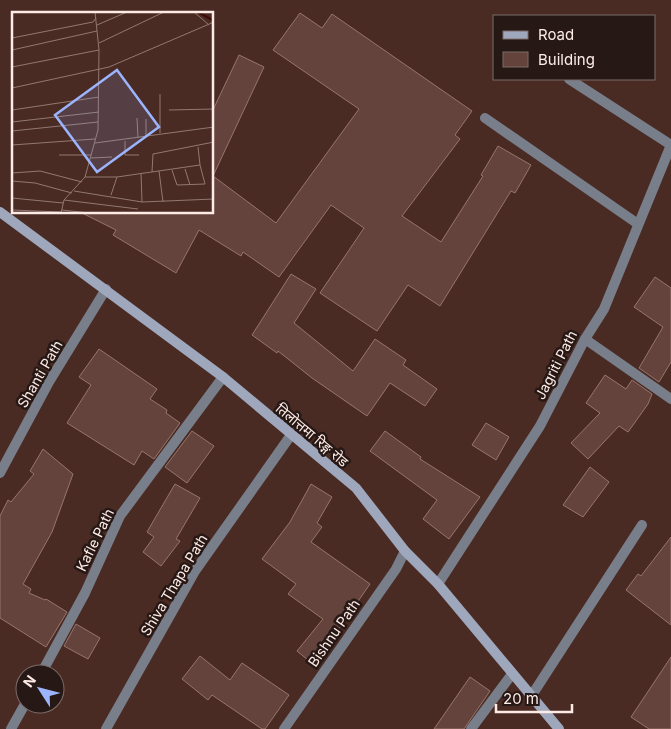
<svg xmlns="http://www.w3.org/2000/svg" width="671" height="729" viewBox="0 0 671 729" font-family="Inter,'Noto Sans Devanagari',sans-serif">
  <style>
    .building { fill: #63433b; stroke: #98756d }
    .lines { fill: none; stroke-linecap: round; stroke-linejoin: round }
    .street { stroke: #797e8b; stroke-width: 10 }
    .secondary { stroke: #9fa7bc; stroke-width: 10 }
    .labels { text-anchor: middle; stroke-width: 5; stroke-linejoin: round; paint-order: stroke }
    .street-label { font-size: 14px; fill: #ffebe6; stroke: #261815 }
    .inset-river { fill: none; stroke: #410c03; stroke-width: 2.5 }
    .inset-road { fill: none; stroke: #927872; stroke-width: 1 }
    .view { fill: #9cb4fd; fill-opacity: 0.15; stroke: #9cb4fd; stroke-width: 2.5 }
    .inset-edge { fill: none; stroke: #ffebe6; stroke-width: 2.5 }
  </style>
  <rect width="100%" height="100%" fill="#492b24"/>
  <g class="building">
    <polygon points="300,13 322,28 332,14 472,111 455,135 460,139 402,216 441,242 483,176 481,175 498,146 531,165 515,193 511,191 440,306 408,285 377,331 320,293 364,228 331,205 279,277 243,252 241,256 199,230 176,273 113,235 116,230 80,212 212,212 212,112 239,55 264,67 213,176 276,223 359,109 273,50"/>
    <polygon points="291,274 316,289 294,323 353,371 375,339 406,360 403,365 437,389 425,406 390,383 367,416 312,378 278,351 277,353 252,335"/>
    <polygon points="655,277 671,288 671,362 659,382 639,368 663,327 634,307"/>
    <polygon points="99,349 157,389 150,399 167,410 166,413 180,423 154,459 142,451 134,465 67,423 91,385 79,377"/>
    <polygon points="605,375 626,389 632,380 652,394 648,404 628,432 619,426 588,459 571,443 600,413 586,403"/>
    <polygon points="486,423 509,437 496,460 472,445"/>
    <polygon points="192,431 214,446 187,483 165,467"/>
    <polygon points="385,431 421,457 420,459 480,497 449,539 423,519 437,500 370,451"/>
    <polygon points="43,449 73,474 52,532 23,584 31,589 29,593 45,600 46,599 67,612 46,647 0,618 0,516 8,500 11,502 34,474 30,471"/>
    <polygon points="590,467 609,482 583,517 563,505"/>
    <polygon points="175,484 200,498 176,539 180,541 161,566 143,552 154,537 147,532"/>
    <polygon points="311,484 332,497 317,523 322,527 311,542 370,584 314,665 297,651 323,619 288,594 296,584 262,559 290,522"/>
    <polygon points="671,537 671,625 626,590 638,574 641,576"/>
    <polygon points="76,624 100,638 88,659 64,646"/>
    <polygon points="200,656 230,680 242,663 289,695 265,729 262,729 212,695 208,700 182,679"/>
    <polygon points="671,657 671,729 649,729 631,717"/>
    <polygon points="470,677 490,691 464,729 434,729"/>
  </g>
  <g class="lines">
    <g class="street">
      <polyline points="569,79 671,145"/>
      <polyline points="485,118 638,224"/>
      <polyline points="585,339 671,399"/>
      <polyline points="0,473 49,382 106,289"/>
      <polyline points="438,584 540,426 585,339 604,309 671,145"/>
      <polyline points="41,674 85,593 120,516 223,377"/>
      <polyline points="532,695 642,525"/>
      <polyline points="11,729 25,704"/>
      <polyline points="106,729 195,571 291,435"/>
      <polyline points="284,729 396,569 405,551"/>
      <polyline points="471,729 512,674"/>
    </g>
    <polyline class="secondary" points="0,212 223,377 356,488 405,551 438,584 559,729"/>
  </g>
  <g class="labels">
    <g class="street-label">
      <text transform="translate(556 365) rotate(-63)" y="5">Jagriti Path</text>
      <text transform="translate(40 374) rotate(-60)" y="5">Shanti Path</text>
      <text transform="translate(312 435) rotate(40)" y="5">तिलोत्तमा रिङ्ग रोड</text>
      <text transform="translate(95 540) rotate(-64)" y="5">Kafle Path</text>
      <text transform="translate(174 585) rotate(-59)" y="5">Shiva Thapa Path</text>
      <text transform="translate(334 633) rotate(-55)" y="5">Bishnu Path</text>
    </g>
  </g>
  <g transform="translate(12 12)">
    <rect width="201" height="201" fill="#492b24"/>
    <path class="inset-river" d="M186,0L202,9"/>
    <path class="inset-road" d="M182,0L197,13M85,13L115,0M0,26L81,10L84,6M87,31L152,0M0,38L85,19M0,55L87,38M0,76L97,55L202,10M0,98L87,85M157,98L202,97M125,106L126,126M134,107V124M0,110L87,100M0,119L86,110M148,121V82M113,129V143H127M83,131L202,115M0,133L83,127M47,143H79M79,146L100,145M173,157L178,173M160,158L165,173L193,172L188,153M147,159L151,190M140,160L141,142L202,130M0,161L28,159L70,170M129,161L130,190M73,165H105L188,153L186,135M0,169L23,171L60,181M62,179L130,190L202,187M99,183L105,165M0,186L51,191M52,188L126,197M0,198L49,200M50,198L77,201M49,201L52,188L73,165L86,118L87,38L83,0"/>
    <path class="view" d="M105,58L147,115L85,160L43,103Z"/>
    <rect width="201" height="201" class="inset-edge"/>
  </g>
  <rect x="493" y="15" width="162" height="65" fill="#261815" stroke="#7d6c69"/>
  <rect x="503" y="31" width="25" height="8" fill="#9fa7bc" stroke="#7d6c69"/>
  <text x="538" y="40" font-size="15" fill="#ffebe6">Road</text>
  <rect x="503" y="52" width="25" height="15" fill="#63433b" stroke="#7d6c69"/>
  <text x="538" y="65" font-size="15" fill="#ffebe6">Building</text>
  <g transform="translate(40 689) rotate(306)"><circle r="24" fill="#261815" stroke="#7d6c69"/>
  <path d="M0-4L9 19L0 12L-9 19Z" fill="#9cb4fd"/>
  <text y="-8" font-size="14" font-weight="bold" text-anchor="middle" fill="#ffebe6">N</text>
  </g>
  <path d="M496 704v8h76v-8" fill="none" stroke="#ffebe6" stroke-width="2.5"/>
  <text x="503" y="704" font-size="15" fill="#ffebe6" stroke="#261815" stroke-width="4" paint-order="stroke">20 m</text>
</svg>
